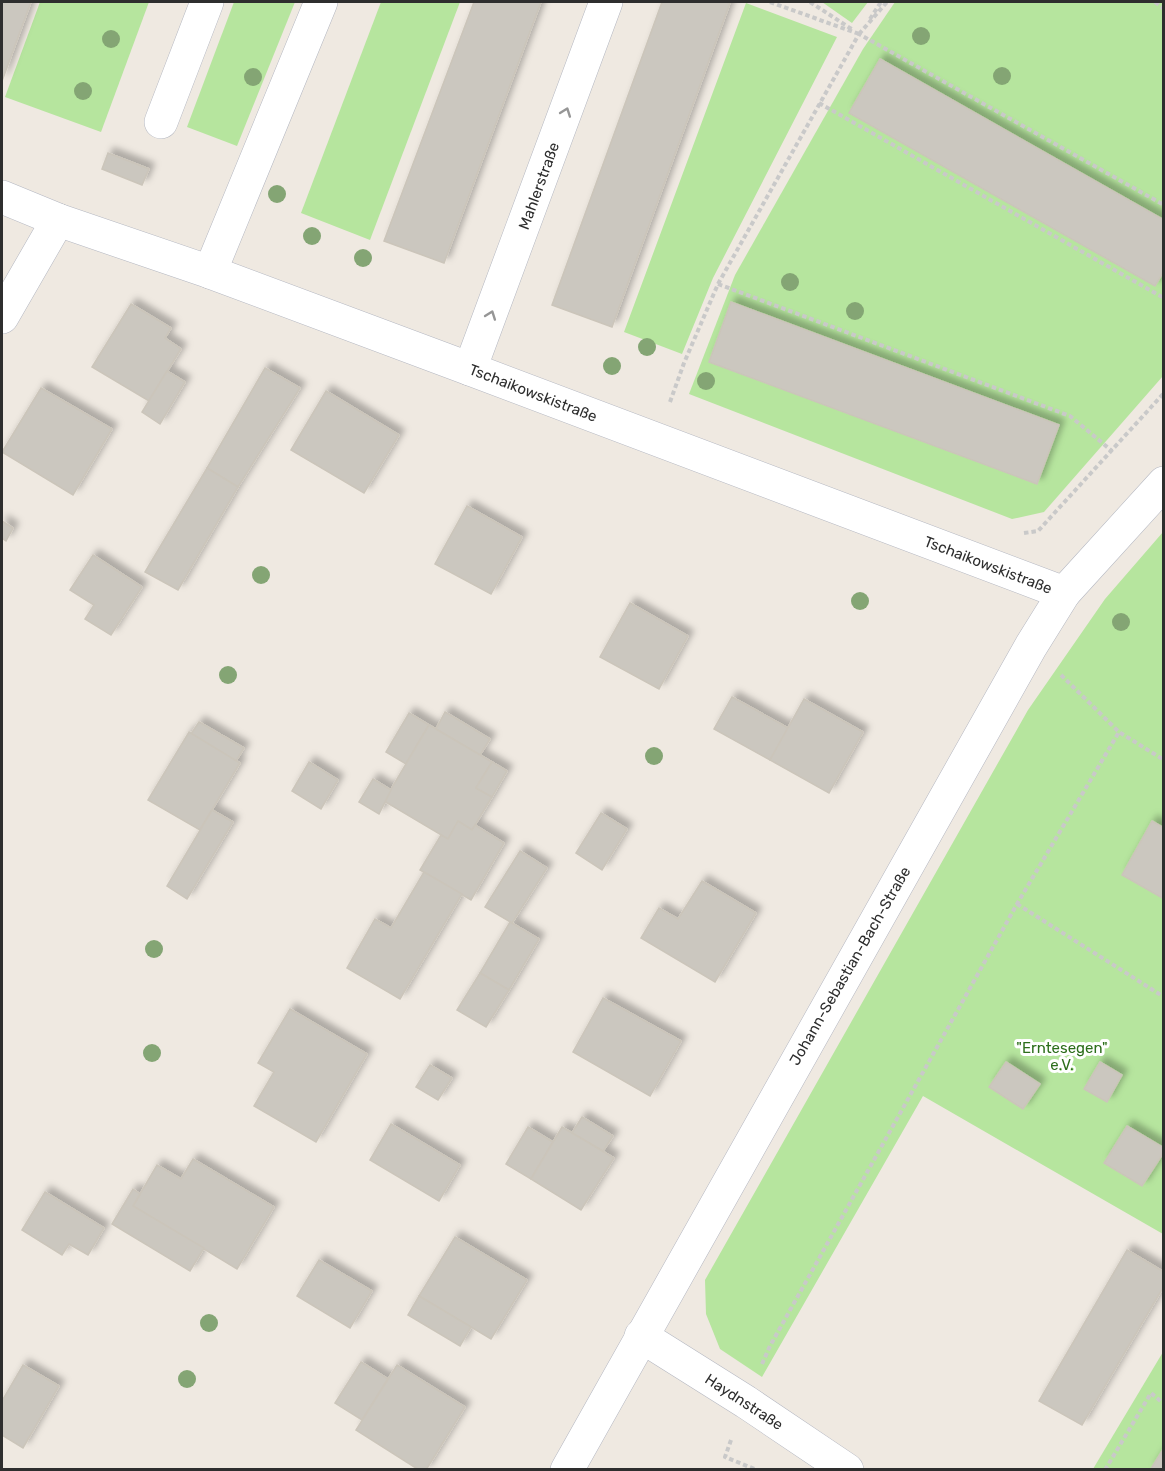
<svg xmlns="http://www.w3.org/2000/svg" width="1165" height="1471" viewBox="0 0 1165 1471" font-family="Rubik,sans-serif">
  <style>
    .green { fill: #b6e59e }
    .building { fill: #cbc7bf; stroke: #cbc5ba; stroke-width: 1.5; filter: url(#shadow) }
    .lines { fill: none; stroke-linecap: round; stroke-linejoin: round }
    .minor-casing { stroke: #b4b7c1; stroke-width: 34 }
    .path { stroke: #c9c9c9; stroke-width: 4; stroke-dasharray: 4.5 3; stroke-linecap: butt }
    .minor { stroke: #fff; stroke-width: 33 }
    .tree { fill: #84a574 }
    .oneway { stroke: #969696 }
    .labels { text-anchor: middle; stroke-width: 6; stroke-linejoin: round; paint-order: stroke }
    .street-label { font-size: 15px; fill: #2e2e2e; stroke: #fff }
    .park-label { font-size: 15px; fill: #2c6e1b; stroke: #fff }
  </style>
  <defs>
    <filter id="shadow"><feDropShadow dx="5.5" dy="-5.5" stdDeviation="3" flood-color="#0004"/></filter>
  </defs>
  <rect width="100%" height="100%" fill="#efe9e1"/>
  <g class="green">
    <polygon points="40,2 149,2 101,132 5,97"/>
    <polygon points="234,2 295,2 237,146 187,127"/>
    <polygon points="381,2 460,2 370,240 301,213"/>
    <polygon points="822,2 868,2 852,23"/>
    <polygon points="895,2 1163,2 1163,376 1044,512 1012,519 689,394 735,275 863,49"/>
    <polygon points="746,3 837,37 713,278 682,354 624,332"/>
    <polygon points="1163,532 1163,1234 923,1096 762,1377 720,1349 706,1314 705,1280 1028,710 1105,599"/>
    <polygon points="1163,1352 1163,1469 1093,1469"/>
  </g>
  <g class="building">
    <polygon points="2,2 31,2 2,81"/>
    <polygon points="474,2 541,2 444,263 384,241"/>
    <polygon points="662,2 726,2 730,3 612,327 552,305"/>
    <polygon points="880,59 1164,220 1164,271 1155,286 849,113"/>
    <polygon points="108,153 149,169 142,185 102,169"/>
    <polygon points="731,302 1059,425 1037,484 709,362"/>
    <polygon points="131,304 171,328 165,338 181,349 149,401 92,367"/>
    <polygon points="265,368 300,388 238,487 207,468"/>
    <polygon points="167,371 185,382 160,424 142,412"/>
    <polygon points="41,388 112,429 73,495 2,452"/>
    <polygon points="326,391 399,435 364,493 291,450"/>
    <polygon points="207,468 238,487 178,590 145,572"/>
    <polygon points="467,506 522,537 491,594 435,564"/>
    <polygon points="2,521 13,528 6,541 2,538"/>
    <polygon points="93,555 142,587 111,635 85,619 94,605 70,590"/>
    <polygon points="630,603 688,636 659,689 600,657"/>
    <polygon points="732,697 788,728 770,760 714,729"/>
    <polygon points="804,699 863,732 829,793 770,760"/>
    <polygon points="445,712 490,739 480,755 436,729"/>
    <polygon points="409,713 429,725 406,764 386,752"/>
    <polygon points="199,722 244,748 236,761 191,734"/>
    <polygon points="429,725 492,762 476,788 492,797 472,830 458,821 448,839 384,801"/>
    <polygon points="189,732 240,763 200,830 148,800"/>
    <polygon points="309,762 338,780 321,809 292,791"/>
    <polygon points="492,762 507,771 492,797 476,788"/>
    <polygon points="373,779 391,790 379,814 359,802"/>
    <polygon points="212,810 233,822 187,899 167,886"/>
    <polygon points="601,813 627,829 602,870 576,853"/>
    <polygon points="458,821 472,830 475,825 504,843 471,900 420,870 441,835 448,839"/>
    <polygon points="1152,821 1164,828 1164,899 1122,875"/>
    <polygon points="520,851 547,868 512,923 485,907"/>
    <polygon points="424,872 462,894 400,999 347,968 375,919 391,928"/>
    <polygon points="702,881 756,913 715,982 641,938 659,908 678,919"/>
    <polygon points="510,922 539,939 509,990 480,973"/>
    <polygon points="480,973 509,990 486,1027 457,1010"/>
    <polygon points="603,998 681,1041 650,1096 573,1052"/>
    <polygon points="290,1009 367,1054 316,1142 254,1106 274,1072 258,1063"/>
    <polygon points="1006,1062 1040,1084 1023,1109 989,1087"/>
    <polygon points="1100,1062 1122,1075 1107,1102 1084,1089"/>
    <polygon points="430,1065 452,1078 438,1100 416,1087"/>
    <polygon points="582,1117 613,1136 603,1151 572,1133"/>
    <polygon points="391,1124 460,1165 439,1201 370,1160"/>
    <polygon points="1127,1126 1164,1148 1164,1152 1142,1186 1104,1163"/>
    <polygon points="528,1127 553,1142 531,1179 506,1164"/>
    <polygon points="562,1127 614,1158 581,1210 531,1179"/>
    <polygon points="193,1159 274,1207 237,1269 133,1206 157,1165 181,1179"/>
    <polygon points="133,1189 140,1194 133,1206 204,1248 190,1271 112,1224"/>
    <polygon points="45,1192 104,1228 88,1255 69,1244 62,1255 22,1230"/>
    <polygon points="455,1237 527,1280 491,1339 419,1296"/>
    <polygon points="1127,1250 1164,1272 1164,1286 1082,1425 1039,1401"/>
    <polygon points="319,1260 372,1291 350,1328 297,1296"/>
    <polygon points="419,1296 471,1327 460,1346 408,1315"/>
    <polygon points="361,1362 388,1379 362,1420 335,1403"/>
    <polygon points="23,1365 59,1386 23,1448 2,1435 2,1401"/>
    <polygon points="397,1365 465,1407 426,1470 419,1470 356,1430"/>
    <polygon points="1162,1451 1164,1470 1150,1470"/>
  </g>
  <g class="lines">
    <defs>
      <g id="minor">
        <polyline points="161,122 207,2"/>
        <polyline points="2,197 58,220 210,272 470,369 1064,593"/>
        <polyline points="210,272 321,2"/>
        <polyline points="2,317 58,220"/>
        <polyline points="470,369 606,2"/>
        <polyline points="641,1336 746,1402 847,1470"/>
        <polyline points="567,1470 1031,646 1064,593 1164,483"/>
      </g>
    </defs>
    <use href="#minor" class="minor-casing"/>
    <g class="path">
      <polyline points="770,2 859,34"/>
      <polyline points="810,2 853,30"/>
      <polyline points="1155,2 1164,9"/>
      <polyline points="870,19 881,2"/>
      <polyline points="859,34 887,2"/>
      <polyline points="819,103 1164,298"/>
      <polyline points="718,284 1070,416 1112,451"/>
      <polyline points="670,402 684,363 718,284 859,34 1164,205"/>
      <polyline points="1024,533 1038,531 1164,393"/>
      <polyline points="1061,675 1119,732 1164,760"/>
      <polyline points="1017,904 1164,997"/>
      <polyline points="762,1364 770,1346 1017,904 1119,732"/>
      <polyline points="731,1440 725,1457 757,1470"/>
      <polyline points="1105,1470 1151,1393 1164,1404"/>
    </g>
    <use href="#minor" class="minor"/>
  </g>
  <g class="tree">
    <circle cx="921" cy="36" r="9"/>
    <circle cx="111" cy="39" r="9"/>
    <circle cx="1002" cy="76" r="9"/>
    <circle cx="253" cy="77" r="9"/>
    <circle cx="83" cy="91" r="9"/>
    <circle cx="277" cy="194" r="9"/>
    <circle cx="312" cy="236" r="9"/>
    <circle cx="363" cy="258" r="9"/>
    <circle cx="790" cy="282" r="9"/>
    <circle cx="855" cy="311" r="9"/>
    <circle cx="647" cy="347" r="9"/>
    <circle cx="612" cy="366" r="9"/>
    <circle cx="706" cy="381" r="9"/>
    <circle cx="261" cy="575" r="9"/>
    <circle cx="860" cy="601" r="9"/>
    <circle cx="1121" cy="622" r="9"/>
    <circle cx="228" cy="675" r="9"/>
    <circle cx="654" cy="756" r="9"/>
    <circle cx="154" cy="949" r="9"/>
    <circle cx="152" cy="1053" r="9"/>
    <circle cx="209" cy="1323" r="9"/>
    <circle cx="187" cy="1379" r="9"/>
  </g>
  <defs><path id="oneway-chevron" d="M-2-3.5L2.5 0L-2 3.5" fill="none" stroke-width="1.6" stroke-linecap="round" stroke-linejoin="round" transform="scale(1.5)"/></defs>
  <g class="oneway">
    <use href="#oneway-chevron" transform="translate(566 112) rotate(-70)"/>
    <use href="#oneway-chevron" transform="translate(491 315) rotate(-70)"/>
  </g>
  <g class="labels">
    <g class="street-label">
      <text transform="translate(539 186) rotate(-70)" y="5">Mahlerstraße</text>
      <text transform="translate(533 393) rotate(21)" y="5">Tschaikowskistraße</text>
      <text transform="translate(988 565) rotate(21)" y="5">Tschaikowskistraße</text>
      <text transform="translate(850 966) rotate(-60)" y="5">Johann-Sebastian-Bach-Straße</text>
      <text transform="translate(744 1402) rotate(33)" y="5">Haydnstraße</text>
    </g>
    <g class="park-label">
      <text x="1062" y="1053">"Erntesegen"<tspan x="1062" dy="17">e.V.</tspan></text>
    </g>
  </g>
  <rect width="1165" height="1471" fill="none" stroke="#2e2e2e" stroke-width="6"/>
</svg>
